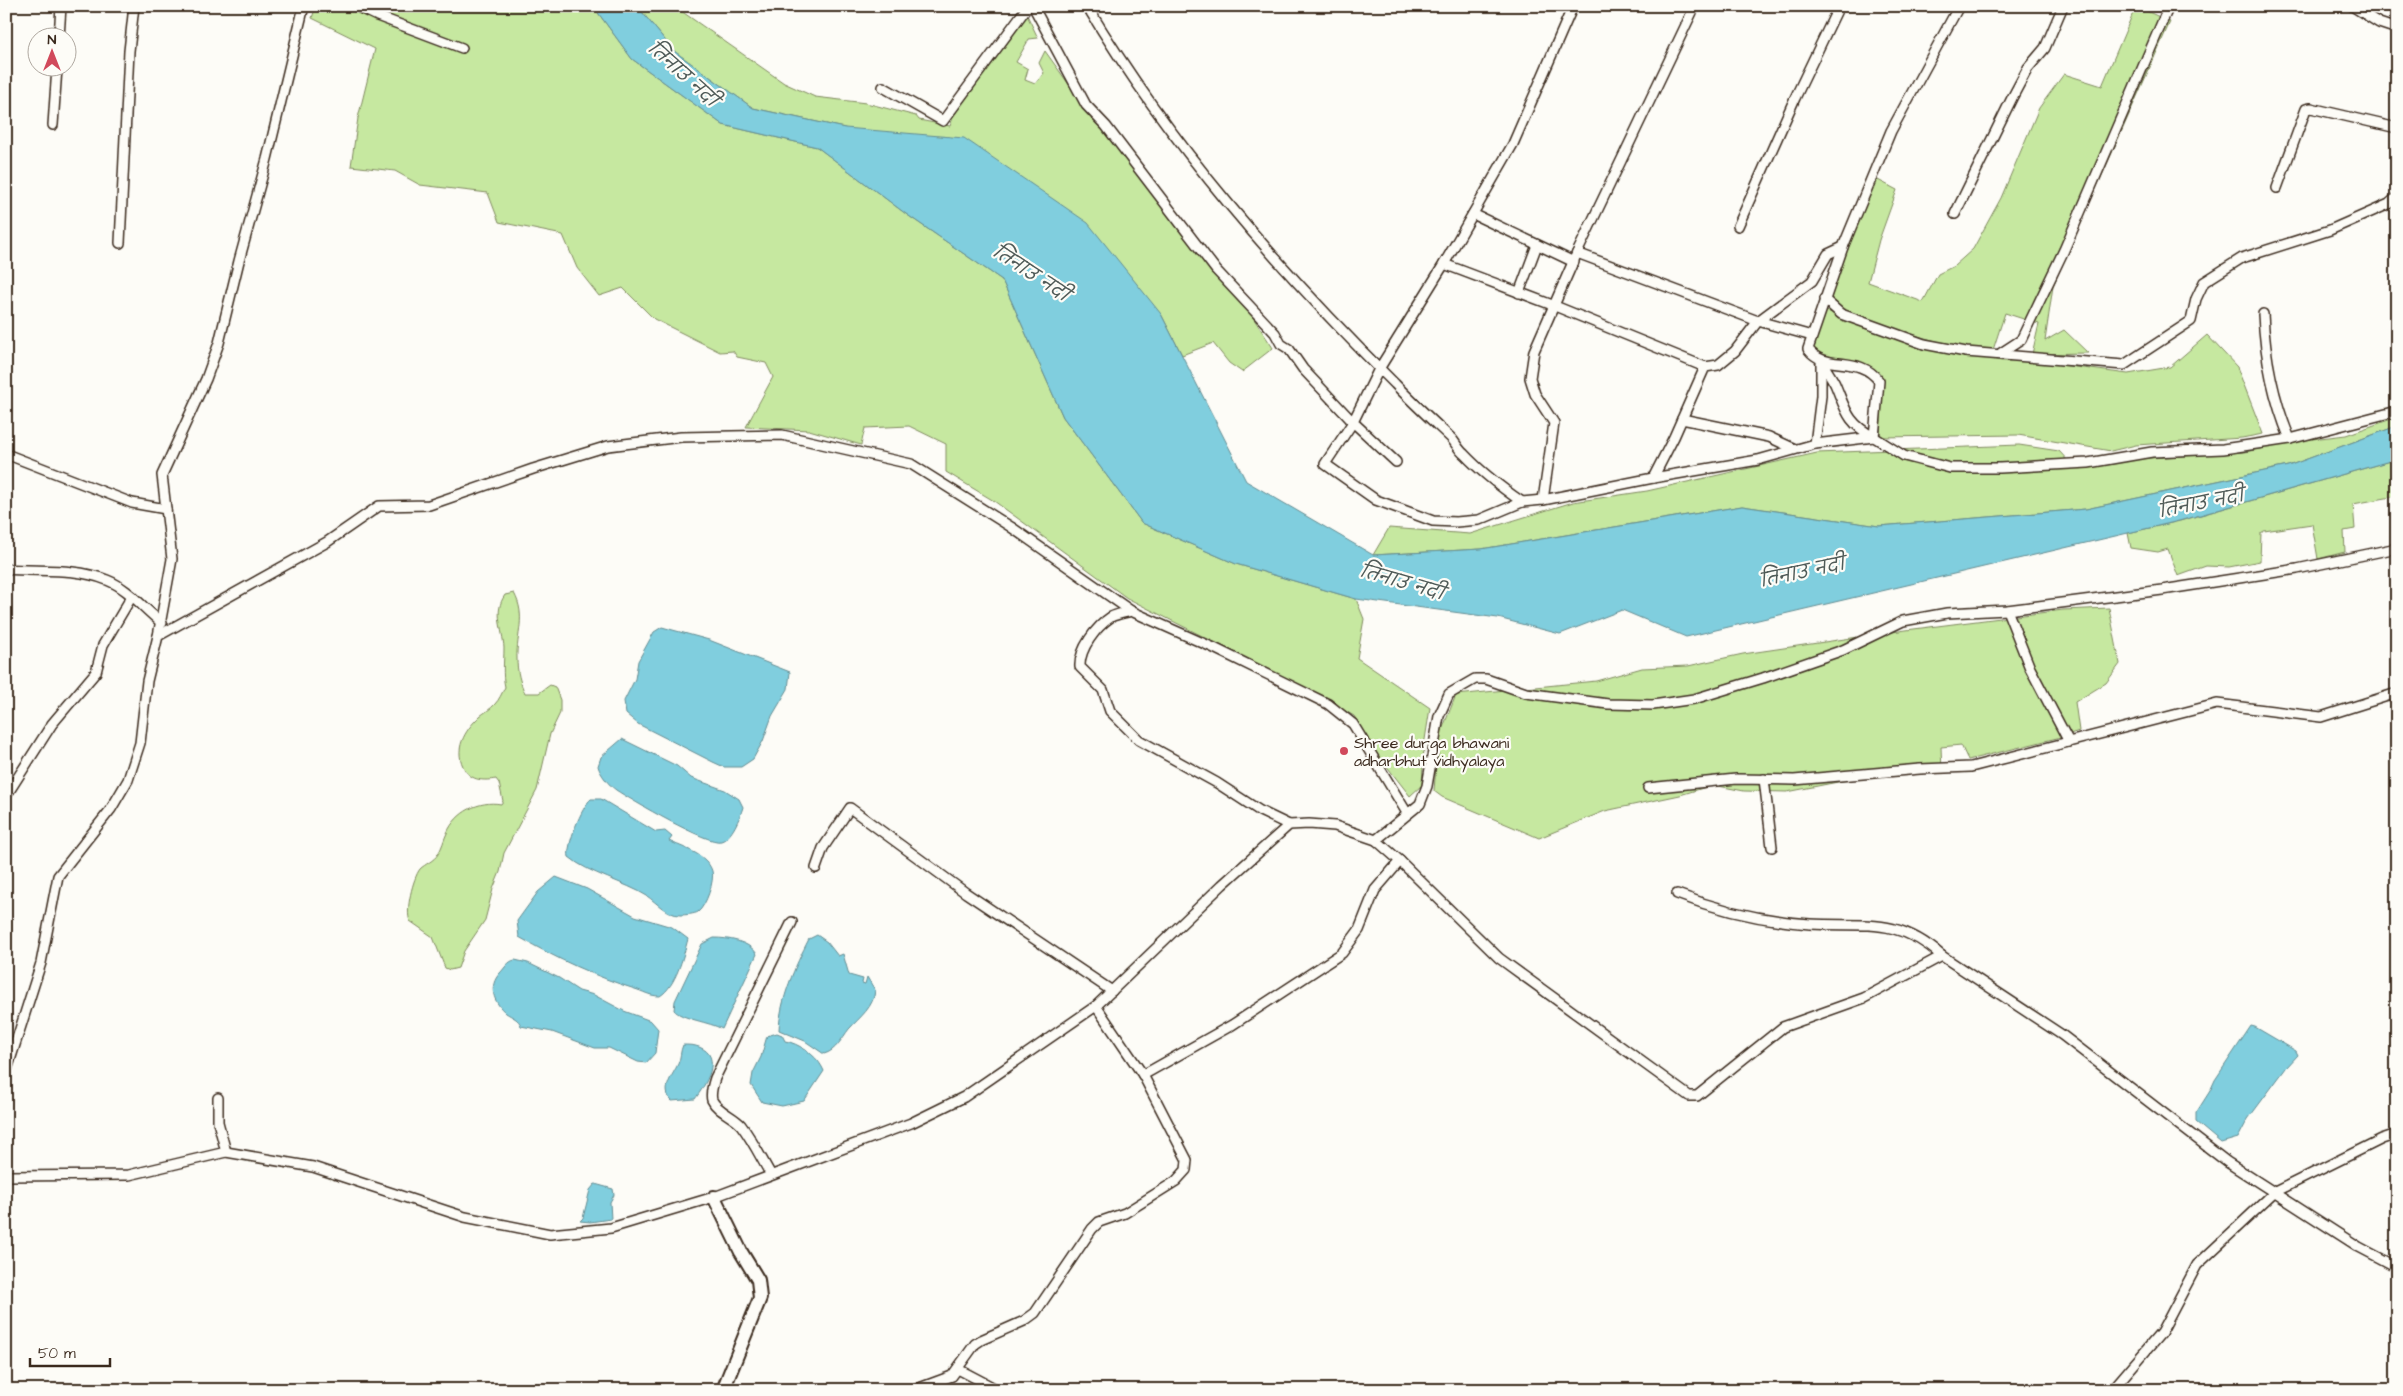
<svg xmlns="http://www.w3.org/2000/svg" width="2403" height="1396" viewBox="0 0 2403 1396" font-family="'Architects Daughter','Playpen Sans Deva',sans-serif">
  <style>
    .green { fill: #c6e8a0; stroke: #80895f }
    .water { fill: #80cede; stroke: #648c91 }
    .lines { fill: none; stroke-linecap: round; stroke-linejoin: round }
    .street-casing { stroke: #3b2a1e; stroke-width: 12 }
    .secondary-casing { stroke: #3b2a1e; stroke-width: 16 }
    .street { stroke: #fdfcf7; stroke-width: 9 }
    .secondary { stroke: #fdfcf7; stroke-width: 12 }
    .poi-dot { fill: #d1495b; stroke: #fdfcf7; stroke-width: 2 }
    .labels { text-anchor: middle; stroke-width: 4.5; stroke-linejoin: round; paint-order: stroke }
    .poi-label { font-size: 16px; fill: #3b2a1e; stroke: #fdfcf7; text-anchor: start }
    .water-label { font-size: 18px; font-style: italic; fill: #505b58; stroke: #fdfcf7 }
  </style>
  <rect width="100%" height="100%" fill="#fdfcf7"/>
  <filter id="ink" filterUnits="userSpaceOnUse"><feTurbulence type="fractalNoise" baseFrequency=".02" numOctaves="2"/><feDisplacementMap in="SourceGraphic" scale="10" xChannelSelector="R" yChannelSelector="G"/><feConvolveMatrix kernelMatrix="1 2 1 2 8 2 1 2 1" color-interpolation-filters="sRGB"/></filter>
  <g filter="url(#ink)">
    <g class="green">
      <polygon points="316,6 593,6 632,59 723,125 817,147 906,214 1002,280 1063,417 1142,523 1236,564 1356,599 1364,619 1357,658 1430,708 1424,746 1422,785 1410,796 1374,750 1354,716 1303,687 1127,598 994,501 946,472 946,444 909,426 865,428 861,445 809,430 746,427 773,377 766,363 737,357 733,351 720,352 654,319 623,288 599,296 577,268 563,235 499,222 488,193 420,185 395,171 351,166 358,118 375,49 312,18"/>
      <polygon points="637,6 674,6 784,83 815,97 866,103 916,116 919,120 950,126 954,115 1027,15 1038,38 1029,39 1016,62 1028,69 1025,80 1035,84 1044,73 1039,63 1045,51 1078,97 1118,142 1174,224 1252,316 1273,348 1242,372 1229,363 1213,343 1182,355 1161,314 845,128 753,108 674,51"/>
      <path d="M2136,6L2170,22L2053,286L2045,341L2064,330L2088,353L2032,354L2039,324L2005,313L1993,350C1953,348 1918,337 1880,323C1861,317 1843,312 1827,299L1837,270L1876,179L1897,190L1879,240L1868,282L1923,302L1938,274L1954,266L1973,249L2001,198L2039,108L2064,74L2102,86Z"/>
      <polygon points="1826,311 1974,356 2002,361 2023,360 2128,374 2170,367 2207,335 2237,367 2263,434 2242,438 2136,445 2111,451 2018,435 1880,437 1883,381 1871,367 1812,352"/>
      <polygon points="2397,417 2397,426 2288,466 2086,509 1879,526 1742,506 1481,549 1373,555 1389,528 1470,534 1573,502 1647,491 1817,453 2019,445 2059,451 2070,463 2245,452 2295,441 2346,435"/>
      <polygon points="2397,459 2397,496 2353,504 2355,529 2344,531 2345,552 2318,559 2312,524 2264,531 2261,533 2260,561 2229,567 2206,566 2178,576 2168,549 2158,552 2131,548 2128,533 2180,521"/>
      <path d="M514,593C527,617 516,634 517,659C517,671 520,683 525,693H539L550,685L555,687L560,700V713L550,734L537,790L504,853L500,872L493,889L485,920L464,951L458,968L450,970L445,968L433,937L410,921C405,911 413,878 420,869C425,864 434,861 438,854C442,848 444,839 447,833C456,812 479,800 501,804L503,801L499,783L496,779C484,781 472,781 465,770C453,750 464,731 480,716C485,712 491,709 495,704C499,700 502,693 505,687C502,674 504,662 504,648C503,629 493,612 505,595Z"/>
      <polygon points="2109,608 2120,664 2106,683 2075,702 2079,731 2061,737 1968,760 1961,745 1941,747 1942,772 1848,780 1787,792 1744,791 1713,785 1680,795 1605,811 1539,838 1442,797 1434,791 1438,740 1456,695 1596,681 1642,668 1688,666 1743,654 1906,630 2063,610"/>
    </g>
    <g class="water">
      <polygon points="593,6 637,6 674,51 753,108 845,128 964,138 1088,223 1161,314 1246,481 1373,555 1481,549 1742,506 1879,526 2086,509 2288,466 2397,426 2397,459 2179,521 1686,637 1622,610 1560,634 1498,618 1356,599 1236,564 1142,523 1063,417 1002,280 906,214 817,147 723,125 632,59"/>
      <polygon points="662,627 709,640 790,672 788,689 772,716 763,741 753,759 741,767 724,767 713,762 638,724 626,714 624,701 635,679 638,661 654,632"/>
      <path d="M622,739L677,766L691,778L725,790L739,799L743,807C740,817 732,838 721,841C708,845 631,800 616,790C609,785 600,774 598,766L601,757Z"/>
      <path d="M591,799H601L656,832L665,831L672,837L669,841C683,848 707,854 712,871C715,880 706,906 698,912C695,914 685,915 680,915C667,915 657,903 647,896C625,882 589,874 569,857C566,846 582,806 591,799Z"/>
      <path d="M556,877L587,889L635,916L672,927L688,939C683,957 676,986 660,996C651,996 646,993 638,990C596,977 557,959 519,937L517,921L538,892Z"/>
      <path d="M817,935L827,942L838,956L843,954L849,975L863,979L862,983L865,984L867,977L875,990C874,1007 860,1017 849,1029C842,1038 836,1051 824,1054L805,1041L779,1030C780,1000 795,966 809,939Z"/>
      <path d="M714,938C728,938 749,941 757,954L722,1029C710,1022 681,1019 674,1010L675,1001L702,944Z"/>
      <path d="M515,960L528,963L559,978L579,991L594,995L624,1011L651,1021L658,1029L655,1053L646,1063L638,1062L609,1048H595L552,1032L521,1026C519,1019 512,1017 506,1013C493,1002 488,986 500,973C505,968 508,961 515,960Z"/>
      <polygon points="2251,1026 2255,1027 2296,1051 2298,1055 2286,1068 2248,1119 2238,1138 2221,1143 2196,1122 2196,1113 2210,1091 2215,1080"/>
      <path d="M777,1033L782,1035L785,1041C798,1043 816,1055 822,1067L824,1071L804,1101L782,1106L762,1102L751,1085L753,1073L761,1057L767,1036Z"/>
      <path d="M683,1045C688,1045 694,1045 699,1047C724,1056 705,1086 695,1099L672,1101C660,1090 673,1075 678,1064C681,1058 680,1051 683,1045Z"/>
      <polygon points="595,1184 613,1189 614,1195 610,1202 611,1219 590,1222 580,1221 583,1218 590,1190"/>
    </g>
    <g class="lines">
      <defs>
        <g id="street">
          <polyline points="356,6 377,16 462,48"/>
          <polyline points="1033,6 1086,105 1106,126 1216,270 1275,333 1281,344 1289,349 1303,369 1353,422 1396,462"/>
          <path d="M1087,6C1171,146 1279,269 1395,384C1413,403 1433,421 1452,439C1456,444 1459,450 1464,454C1481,472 1502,488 1522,502"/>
          <polyline points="1573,6 1513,144 1444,264 1379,369 1353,422 1325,464 1376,500 1433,521 1456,522 1479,520 1522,502 1543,500 1653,478 1758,460 1815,444 1874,437 1904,456 1950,468 2000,468 2088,463 2152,452 2223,449 2290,439 2397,411"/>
          <polyline points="2352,6 2379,23 2397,29"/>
          <polyline points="59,38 61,6"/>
          <polyline points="883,87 943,121 1028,6"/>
          <polyline points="53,125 57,68"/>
          <polyline points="2277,188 2306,109 2311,108 2397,128"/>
          <polyline points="1473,214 1574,262"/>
          <polyline points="1955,214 2012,98 2028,68 2045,48 2063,6"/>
          <polyline points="1738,226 1795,98 1839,6"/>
          <polyline points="120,243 129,51 134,6"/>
          <polyline points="1577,253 1758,321 1812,336"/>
          <polyline points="1444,264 1555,306 1705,367"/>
          <polyline points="1519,293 1537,245"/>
          <polyline points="1824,299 1841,314 1924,344 1966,352 2124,365 2191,321 2196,299 2204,282 2242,258 2330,230 2389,204 2397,197"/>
          <path d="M2263,314C2265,359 2273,398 2290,439"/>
          <polyline points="2001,353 2021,340 2064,250 2169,6"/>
          <polyline points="1682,419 1769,437 1795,449"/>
          <path d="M1815,444L1821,396V360C1825,368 1831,376 1835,384C1846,410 1847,423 1874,437L1879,381C1858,353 1826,373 1808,349L1843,247"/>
          <polyline points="6,454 132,503 166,509"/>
          <polyline points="1653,478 1674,437 1705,367 1718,365 1735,351 1758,321 1812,281 1828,254 1843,247 1891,131 1959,6"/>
          <polyline points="1543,500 1554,423 1535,394 1530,378 1534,351 1577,253 1695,6"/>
          <path d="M6,569C40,572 74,567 107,580C128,588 144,609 162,623"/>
          <polyline points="2007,610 2030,668 2069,742"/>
          <path d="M1131,611C1125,613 1117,614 1111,617C1096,627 1079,649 1080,667L1103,690L1110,711L1139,740L1217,783L1260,811L1289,825"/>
          <polyline points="158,636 172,559 162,475 206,379 219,343 239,261 267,159 304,6"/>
          <polyline points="1764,779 1772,847"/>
          <polyline points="1648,788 1736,779 1794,780 1920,769 1971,767 2217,704 2321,717 2397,693"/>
          <polyline points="6,796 52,724 96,672 103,645 132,596"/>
          <polyline points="816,868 823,848 850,808 966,893 1112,991"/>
          <path d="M1677,894C1718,910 1766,921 1810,924C1865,927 1897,916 1942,956L2062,1035L2227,1162L2359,1247L2397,1267"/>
          <polyline points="1942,956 1864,998 1783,1027 1697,1096 1689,1096 1499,958 1400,861 1376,840 1420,804 1427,786 1439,716 1449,694 1475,679 1486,679 1526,693 1608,704 1653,705 1694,699 1763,678 1843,650 1903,621 1947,613 2007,610 2162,590 2297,569 2397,548"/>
          <polyline points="6,1073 41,963 58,876 111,809 128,780 140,743 147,681 158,636 327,542 379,506 429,505 533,469 608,446 681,437 782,435 911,464 1011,527 1131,611 1214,648 1328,704 1353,724 1407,813"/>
          <polyline points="1143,1075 1232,1025 1342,953 1359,930 1375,890 1400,861"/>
          <polyline points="218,1098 218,1122 226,1152"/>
          <path d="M771,1175C761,1158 753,1141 741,1125C733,1116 717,1111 712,1100C710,1093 713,1084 715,1078L792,922"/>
          <polyline points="6,1176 129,1175 226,1152 313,1167 465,1217 550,1234 611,1228 714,1197 911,1123 964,1097 1096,1006 1222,885 1289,825 1309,824 1335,826 1376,840"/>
          <polyline points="958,1369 998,1390"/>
          <polyline points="914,1390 952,1376 975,1344 981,1340 1024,1321 1035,1313 1092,1229 1099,1222 1125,1213 1176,1181 1186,1170 1187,1160 1143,1075 1096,1006"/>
          <polyline points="2112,1390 2161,1333 2197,1265 2275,1192 2382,1139 2397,1134"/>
        </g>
        <polyline id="secondary" points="714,1197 741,1252 758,1280 760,1298 723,1390"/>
      </defs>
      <use href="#street" class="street-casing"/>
      <use href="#secondary" class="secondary-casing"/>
      <use href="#street" class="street"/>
      <use href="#secondary" class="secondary"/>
    </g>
  </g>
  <circle class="poi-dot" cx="1344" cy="751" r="5"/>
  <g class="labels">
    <g class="poi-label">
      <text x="1354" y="748">Shree durga bhawani<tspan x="1354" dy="18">adharbhut vidhyalaya</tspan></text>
    </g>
    <g class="water-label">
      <text transform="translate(683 74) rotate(42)" y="6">तिनाउ नदी</text>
      <text transform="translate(1031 273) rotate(33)" y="6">तिनाउ नदी</text>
      <text transform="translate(2201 503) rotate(-11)" y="6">तिनाउ नदी</text>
      <text transform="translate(1802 572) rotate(-12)" y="6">तिनाउ नदी</text>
      <text transform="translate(1402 582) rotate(16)" y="6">तिनाउ नदी</text>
    </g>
  </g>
  <rect width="2403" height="1396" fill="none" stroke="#fdfcf7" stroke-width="25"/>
  <rect x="12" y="12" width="2378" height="1371" fill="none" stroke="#3b2a1e" stroke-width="2" filter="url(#ink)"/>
  <g transform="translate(52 52)"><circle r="24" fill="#fdfcf7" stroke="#afa8a0"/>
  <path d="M0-4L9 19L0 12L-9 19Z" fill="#d1495b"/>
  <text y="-8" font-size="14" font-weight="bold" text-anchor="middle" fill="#3b2a1e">N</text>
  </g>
  <path d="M30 1358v8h80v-8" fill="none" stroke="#3b2a1e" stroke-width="2.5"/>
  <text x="38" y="1358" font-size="15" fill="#3b2a1e" stroke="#fdfcf7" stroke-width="4" paint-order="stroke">50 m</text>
</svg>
